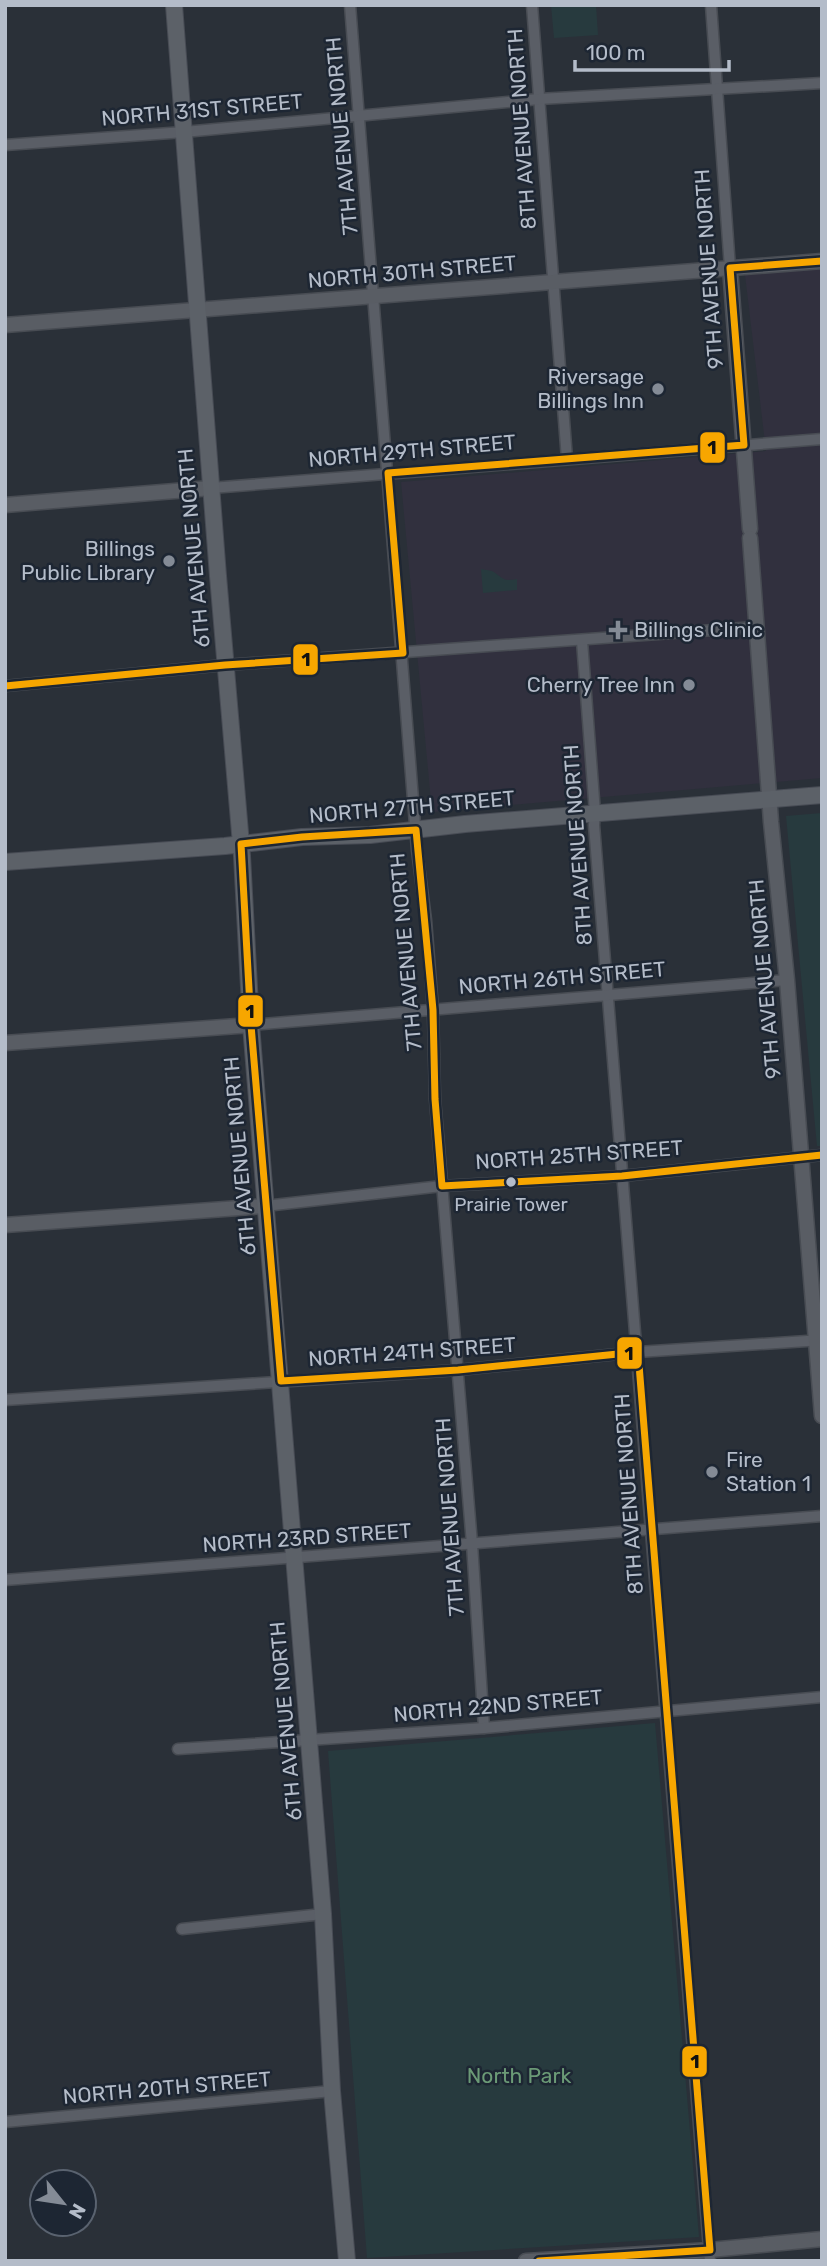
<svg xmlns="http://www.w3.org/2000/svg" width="827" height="2266" viewBox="0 0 827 2266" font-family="Rubik,sans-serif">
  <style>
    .medical { fill: #31303e }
    .green { fill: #273a3e }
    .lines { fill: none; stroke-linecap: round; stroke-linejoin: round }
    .street-casing { stroke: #484c53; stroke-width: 13 }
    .secondary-casing { stroke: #484c53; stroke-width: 17 }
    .primary-casing { stroke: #484c55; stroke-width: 18 }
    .street { stroke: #5a5e66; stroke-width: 10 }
    .secondary { stroke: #595d64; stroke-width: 14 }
    .primary { stroke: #5c6168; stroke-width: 16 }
    .bus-1-casing { stroke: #1d2633; stroke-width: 12 }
    .bus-1 { stroke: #f7a600; stroke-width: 7 }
    .poi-dot { fill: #848b96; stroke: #1d2633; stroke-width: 2.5 }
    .bus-dot { fill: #b4bcc9; stroke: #1d2633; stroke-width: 2.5 }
    .labels { text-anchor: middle; stroke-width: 5; stroke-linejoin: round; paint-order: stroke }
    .bus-label { font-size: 19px; fill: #b4bcc9; stroke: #1d2633 }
    .street-label { font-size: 21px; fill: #b4bcc9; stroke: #1d2633 }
    .poi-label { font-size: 21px; fill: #b4bcc9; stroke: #1d2633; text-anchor: end }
    .park-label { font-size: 21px; fill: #6b9a76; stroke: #1d2633 }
    .line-badge { stroke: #1d2633; stroke-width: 2.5 }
    .pale-badge-label { font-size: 19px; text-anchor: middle; font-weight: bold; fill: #111 }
  </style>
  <rect width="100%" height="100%" fill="#2a3038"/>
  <polygon class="medical" points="822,268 822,778 432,812 401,482 766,451 745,275"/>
  <g class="green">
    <polygon points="551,5 596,5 598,35 554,38"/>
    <path d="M481,569C484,570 489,570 492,571C503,577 501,582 517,579V590L483,593Z"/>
    <polygon points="822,813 822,1146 817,1146 786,816"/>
    <polygon points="655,1723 699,2237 367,2258 328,1751"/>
  </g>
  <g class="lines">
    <defs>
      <g id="street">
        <polyline points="350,5 417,850 426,920 433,1010 435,1099 472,1544 484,1728"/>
        <polyline points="532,5 567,459"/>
        <polyline points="711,5 730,268"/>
        <polyline points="5,145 184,132 539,99 822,83"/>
        <polyline points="211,488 822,439"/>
        <polyline points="582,641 595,813 594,825 710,2261"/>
        <polyline points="5,686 225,665 756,627"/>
        <polyline points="251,1025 787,980"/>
        <polyline points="265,1206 442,1186 622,1176 822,1155"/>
        <polyline points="5,1400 458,1370 638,1352 822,1340"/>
        <polyline points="5,1580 822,1516"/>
        <polyline points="178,1749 484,1728 822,1697"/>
        <polyline points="182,1929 323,1914"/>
        <polyline points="5,2122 332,2091"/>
      </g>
      <g id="secondary">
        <polyline points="730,268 750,529"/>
        <polyline points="5,325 822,261"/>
        <polyline points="5,505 211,488"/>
        <polyline points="750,538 771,822 787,980 822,1416"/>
        <polyline points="5,1043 251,1025"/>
        <polyline points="5,1225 265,1206"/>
        <polyline points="526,2261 710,2250 822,2239"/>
      </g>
      <g id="primary">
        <polyline points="174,5 218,576 242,856 251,1025 323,1914 332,2091 347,2261"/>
        <polyline points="5,862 225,846 302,837 370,835 465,824 822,795"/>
      </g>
    </defs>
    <use href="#street" class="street-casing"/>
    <use href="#secondary" class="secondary-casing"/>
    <use href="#primary" class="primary-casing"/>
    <use href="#street" class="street"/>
    <use href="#secondary" class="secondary"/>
    <use href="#primary" class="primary"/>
    <defs>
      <g id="bus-1">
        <polyline points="5,686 225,665 403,653 388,473 744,445 730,268 822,261"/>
        <polyline points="539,2261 710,2250 638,1352 458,1370 281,1381 251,1025 241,844 302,837 416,830 433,1010 435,1099 442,1186 622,1176 822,1155"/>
      </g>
    </defs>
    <use href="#bus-1" class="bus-1-casing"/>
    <use href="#bus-1" class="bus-1"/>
  </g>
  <g class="poi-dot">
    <circle cx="658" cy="389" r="7"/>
    <circle cx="169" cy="561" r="7"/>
    <path d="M614.5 619.5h7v7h7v7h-7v7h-7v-7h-7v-7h7z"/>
    <circle cx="689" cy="685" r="7"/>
    <circle cx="712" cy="1472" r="7"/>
  </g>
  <circle class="bus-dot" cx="511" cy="1182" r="6"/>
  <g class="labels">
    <g class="bus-label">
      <text x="511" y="1211">Prairie Tower</text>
    </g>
    <g class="street-label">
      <text transform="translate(202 110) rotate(-5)" y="7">NORTH 31ST STREET</text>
      <text transform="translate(522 129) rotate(-94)" y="7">8TH AVENUE NORTH</text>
      <text transform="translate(342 136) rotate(-95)" y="7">7TH AVENUE NORTH</text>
      <text transform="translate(709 269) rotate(-94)" y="7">9TH AVENUE NORTH</text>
      <text transform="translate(412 272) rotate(-5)" y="7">NORTH 30TH STREET</text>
      <text transform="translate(412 451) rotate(-5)" y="7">NORTH 29TH STREET</text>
      <text transform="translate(194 548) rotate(-95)" y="7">6TH AVENUE NORTH</text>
      <text transform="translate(412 807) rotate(-5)" y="7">NORTH 27TH STREET</text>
      <text transform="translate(578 845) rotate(-94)" y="7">8TH AVENUE NORTH</text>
      <text transform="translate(406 952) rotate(-95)" y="7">7TH AVENUE NORTH</text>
      <text transform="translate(562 978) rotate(-5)" y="7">NORTH 26TH STREET</text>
      <text transform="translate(765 979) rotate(-95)" y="7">9TH AVENUE NORTH</text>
      <text transform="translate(579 1155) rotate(-4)" y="7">NORTH 25TH STREET</text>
      <text transform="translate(240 1156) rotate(-95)" y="7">6TH AVENUE NORTH</text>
      <text transform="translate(412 1352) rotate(-4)" y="7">NORTH 24TH STREET</text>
      <text transform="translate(629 1494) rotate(-94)" y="7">8TH AVENUE NORTH</text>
      <text transform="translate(450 1517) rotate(-94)" y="7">7TH AVENUE NORTH</text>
      <text transform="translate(307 1538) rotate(-4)" y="7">NORTH 23RD STREET</text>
      <text transform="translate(498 1706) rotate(-5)" y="7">NORTH 22ND STREET</text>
      <text transform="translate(286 1721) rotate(-95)" y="7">6TH AVENUE NORTH</text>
      <text transform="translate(167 2088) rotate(-5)" y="7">NORTH 20TH STREET</text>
    </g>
    <g class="poi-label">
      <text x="644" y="384">Riversage<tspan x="644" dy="24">Billings Inn</tspan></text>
      <text x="155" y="556">Billings<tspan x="155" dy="24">Public Library</tspan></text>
      <text x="634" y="637" text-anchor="start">Billings Clinic</text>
      <text x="675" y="692">Cherry Tree Inn</text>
      <text x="726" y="1467" text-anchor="start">Fire<tspan x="726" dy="24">Station 1</tspan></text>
    </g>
    <g class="park-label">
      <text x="519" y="2083">North Park</text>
    </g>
  </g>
  <g class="line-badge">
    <rect x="699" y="431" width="27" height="33" rx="7" fill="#f7a600"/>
    <rect x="292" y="643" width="27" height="33" rx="7" fill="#f7a600"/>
    <rect x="237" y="994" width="27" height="34" rx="7" fill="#f7a600"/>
    <rect x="616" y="1336" width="27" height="34" rx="7" fill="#f7a600"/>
    <rect x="681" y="2045" width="27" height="33" rx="7" fill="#f7a600"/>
  </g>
  <g class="pale-badge-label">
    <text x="712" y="454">1</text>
    <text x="306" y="666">1</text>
    <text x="250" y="1018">1</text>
    <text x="629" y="1360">1</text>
    <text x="695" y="2068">1</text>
  </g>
  <rect width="827" height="2266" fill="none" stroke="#b4bcc9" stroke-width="14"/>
  <g transform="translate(63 2203) rotate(120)"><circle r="33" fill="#1d2633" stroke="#59626f" stroke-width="2"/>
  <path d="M0-5L12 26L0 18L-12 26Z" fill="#848b96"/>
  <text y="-10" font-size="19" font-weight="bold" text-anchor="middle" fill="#b4bcc9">N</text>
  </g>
  <path d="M575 60v10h154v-10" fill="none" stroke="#b4bcc9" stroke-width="3.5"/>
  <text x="586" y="60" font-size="21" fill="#b4bcc9" stroke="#1d2633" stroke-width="5" paint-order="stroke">100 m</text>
</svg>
